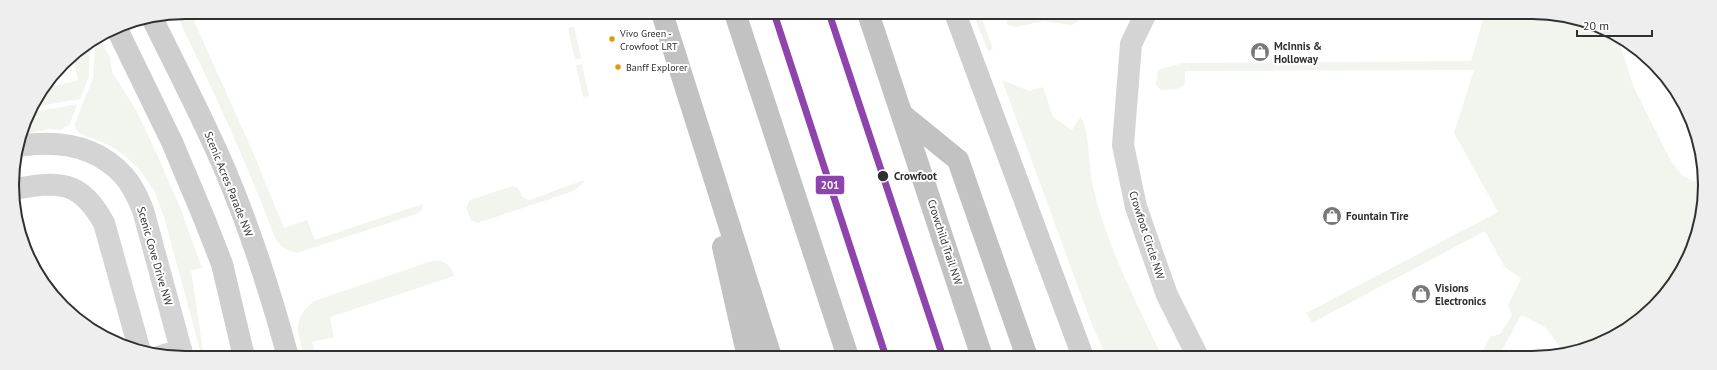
<svg xmlns="http://www.w3.org/2000/svg" width="1717" height="370" viewBox="0 0 1717 370" font-family="'PT Sans',sans-serif">
  <style>
    .green { fill: #f1f5ed }
    .lines { fill: none; stroke-linecap: round; stroke-linejoin: round }
    .street { stroke: #d4d4d4; stroke-width: 22 }
    .secondary { stroke: #cecece; stroke-width: 22 }
    .highway { stroke: #c2c2c2; stroke-width: 22 }
    .rail-1-casing { stroke: #fff; stroke-width: 10 }
    .rail-1 { stroke: #8e44ad; stroke-width: 7 }
    .bus-dot { fill: #e39a05; stroke: #fff; stroke-width: 1.5 }
    .stop-dot { fill: #303030; stroke: #fff; stroke-width: 1.5 }
    .labels { text-anchor: middle; stroke-width: 4; stroke-linejoin: round; paint-order: stroke }
    .bus-label { font-size: 10px; fill: #303030; stroke: #fff; text-anchor: start }
    .poi-label { font-size: 11px; font-weight: bold; fill: #303030; stroke: #fff; text-anchor: start }
    .stop-label { font-size: 11px; font-weight: bold; fill: #303030; stroke: #fff; text-anchor: start }
    .street-label { font-size: 11px; fill: #303030; stroke: #fff }
    .rim { fill: none; stroke: #303030; stroke-width: 2 }
    .line-badge { stroke: #fff; stroke-width: 1.5 }
    .badge-label { font-size: 11px; text-anchor: middle; font-weight: bold; fill: #fff }
  </style>
  <rect width="100%" height="100%" fill="#fff"/>
  <g class="green">
    <path d="M185,12H211L194,21L252,150L284,228L307,220L315,240L423,204L422,210L416,214L297,253C288,251 282,248 276,240C248,167 217,97 182,27L178,13Z"/>
    <polygon points="973,13 980,13 993,49 988,51"/>
    <polygon points="1002,13 1086,13 1081,20 1072,25 1043,21 1016,27 1008,25"/>
    <polygon points="1485,13 1554,13 1617,35 1634,88 1671,161 1682,175 1690,180 1702,183 1704,207 1687,262 1654,307 1608,340 1579,348 1575,348 1575,349 1564,352 1545,327 1521,315 1498,358 1479,358 1490,337 1500,334 1512,315 1508,305 1521,279 1504,266 1485,231 1312,323 1306,313 1498,212 1454,133 1474,70 1185,71 1185,84 1178,89 1161,90 1156,85 1158,70 1183,63 1471,61"/>
    <polygon points="574,27 581,58 575,60 568,28"/>
    <polygon points="102,43 110,57 112,72 136,110 160,161 181,210 202,268 191,270 204,357 202,357 164,217 154,190 140,170 124,155 111,146 79,133 74,126 93,78 95,48 97,45"/>
    <polygon points="90,45 89,76 80,99 33,107 46,88 78,80 73,56"/>
    <polygon points="582,64 589,96 583,97 576,65"/>
    <path d="M1002,80L1029,91L1043,87L1053,117L1072,130L1080,117C1089,124 1089,169 1092,182C1105,243 1136,301 1162,357H1107L1092,325Z"/>
    <polygon points="77,104 70,124 61,130 49,129 22,135 25,119 29,113"/>
    <polygon points="584,180 585,181 575,190 568,193 478,223 471,220 466,208 470,200 513,186 518,188 523,198 530,200"/>
    <path d="M432,261C443,259 451,265 454,276L330,317L334,337L312,342L316,357H304C298,332 291,320 314,301Z"/>
  </g>
  <g class="lines">
    <g class="street">
      <polyline points="1146,13 1131,44 1123,145 1136,207 1167,295 1198,357"/>
      <path d="M19,146C58,140 96,145 124,176C133,186 138,198 143,210L183,357"/>
      <path d="M14,189C60,181 80,180 104,223L139,348"/>
      <polyline points="161,356 181,350"/>
    </g>
    <g class="secondary">
      <polyline points="955,13 1083,357"/>
      <path d="M152,18C177,69 204,120 226,172C251,232 271,294 288,357"/>
      <polyline points="116,27 172,142 204,218 222,264 244,357"/>
    </g>
    <g class="highway">
      <polyline points="662,13 771,357"/>
      <polyline points="735,13 848,357"/>
      <polyline points="868,13 982,357"/>
      <polyline points="904,116 958,160 1027,357"/>
      <polyline points="723,247 748,357"/>
    </g>
    <defs>
      <g id="rail-1">
        <polyline points="774,13 886,357"/>
        <polyline points="829,13 943,357"/>
      </g>
    </defs>
    <use href="#rail-1" class="rail-1-casing"/>
    <use href="#rail-1" class="rail-1"/>
  </g>
  <defs>
    <symbol id="shop-disc" viewBox="-11 -11 22 22"><circle r="9.5" fill="#787878" stroke="#fff"/><path d="M-5-2.5h2.3a2.7 3.5 0 0 1 5.4 0H5L5.5 6h-11ZM-1.5-2.5h3a1.5 2.3 0 0 0-3 0Z" fill="#fff"/></symbol>
  </defs>
  <g fill-rule="evenodd">
    <use href="#shop-disc" x="1249" y="41" width="22" height="22"/>
    <use href="#shop-disc" x="1321" y="205" width="22" height="22"/>
    <use href="#shop-disc" x="1410" y="283" width="22" height="22"/>
  </g>
  <g class="bus-dot">
    <circle cx="612" cy="39" r="3.5"/>
    <circle cx="618" cy="67" r="3.5"/>
  </g>
  <circle class="stop-dot" cx="883" cy="176" r="6"/>
  <g class="labels">
    <g class="bus-label">
      <text x="620" y="37">Vivo Green -<tspan x="620" dy="13">Crowfoot LRT</tspan></text>
      <text x="626" y="71">Banff Explorer</text>
    </g>
    <g class="poi-label">
      <text x="1274" y="50">McInnis &amp;<tspan x="1274" dy="13">Holloway</tspan></text>
      <text x="1346" y="220">Fountain Tire</text>
      <text x="1435" y="292">Visions<tspan x="1435" dy="13">Electronics</tspan></text>
    </g>
    <g class="stop-label">
      <text x="894" y="180">Crowfoot</text>
    </g>
    <g class="street-label">
      <text transform="translate(229 184) rotate(68)" y="4">Scenic Acres Parade NW</text>
      <text transform="translate(1147 235) rotate(72)" y="4">Crowfoot Circle NW</text>
      <text transform="translate(945 242) rotate(72)" y="4">Crowchild Trail NW</text>
      <text transform="translate(155 256) rotate(74)" y="4">Scenic Cove Drive NW</text>
    </g>
  </g>
  <path d="M0 0H1717V370H0ZM185 19H1532A166 166 0 0 1 1698 185V185A166 166 0 0 1 1532 351H185A166 166 0 0 1 19 185V185A166 166 0 0 1 185 19Z" fill="#eee" fill-rule="evenodd"/>
  <path class="rim" d="M185 19H1532A166 166 0 0 1 1698 185V185A166 166 0 0 1 1532 351H185A166 166 0 0 1 19 185V185A166 166 0 0 1 185 19Z"/>
  <rect class="line-badge" x="815" y="175" width="30" height="20" rx="4" fill="#8e44ad"/>
  <g class="badge-label">
    <text x="830" y="189">201</text>
  </g>
  <path d="M1577 30v6h75v-6" fill="none" stroke="#303030" stroke-width="2"/>
  <text x="1583" y="30" font-size="12" fill="#303030" stroke="#ffffff" stroke-width="3" paint-order="stroke">20 m</text>
</svg>
